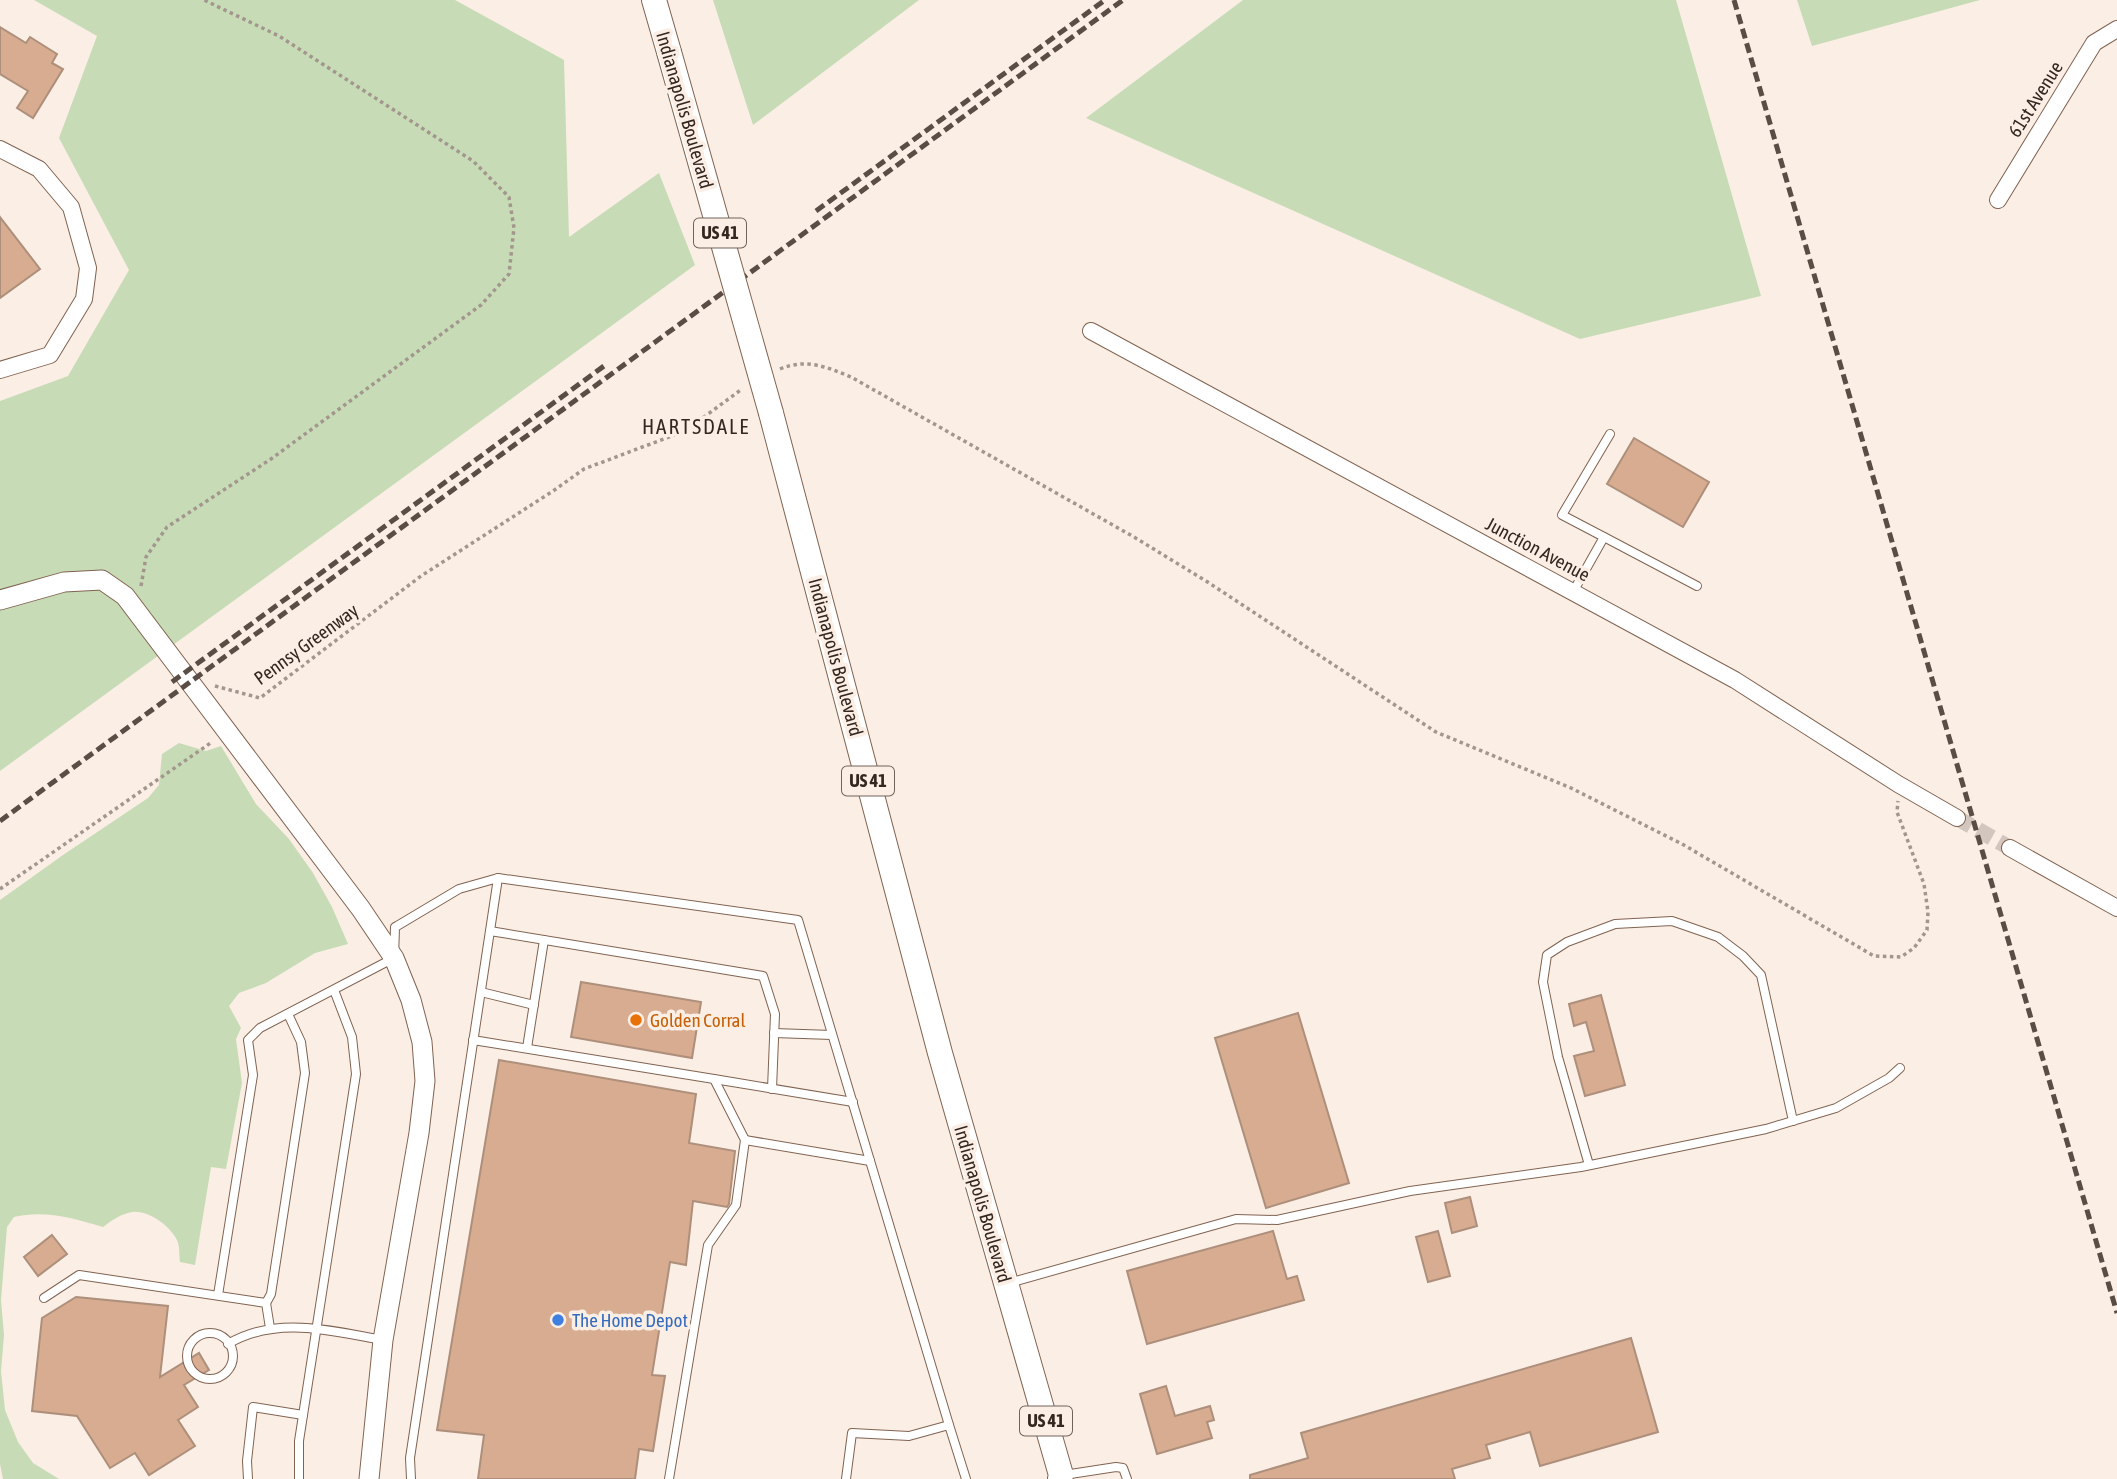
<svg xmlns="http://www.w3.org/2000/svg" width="2117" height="1479" viewBox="0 0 2117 1479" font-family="'Asap Condensed',sans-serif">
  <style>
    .green { fill: #c7dcb6 }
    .building { fill: #d7ac90; stroke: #ad8f7b; stroke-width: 2 }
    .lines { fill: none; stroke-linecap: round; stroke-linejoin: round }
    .minor-tunnel { stroke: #d3c6be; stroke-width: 16; stroke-dasharray: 16 8; stroke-linecap: butt }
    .service-casing { stroke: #806351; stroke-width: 10 }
    .minor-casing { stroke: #806351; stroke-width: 18 }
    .tertiary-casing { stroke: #806351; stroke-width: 21 }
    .trunk-casing { stroke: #806351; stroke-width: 26 }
    .path { stroke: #a3968e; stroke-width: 3.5; stroke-dasharray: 3.5 3.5; stroke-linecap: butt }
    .service { stroke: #fff; stroke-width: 8 }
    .minor { stroke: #fff; stroke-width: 16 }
    .tertiary { stroke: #fff; stroke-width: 19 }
    .trunk { stroke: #fff; stroke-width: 24 }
    .rail { stroke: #5a4d45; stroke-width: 5; stroke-dasharray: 10 5; stroke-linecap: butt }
    .trunk-bridge-casing { stroke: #806351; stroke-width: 26; stroke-linecap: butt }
    .trunk-bridge { stroke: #fff; stroke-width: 24 }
    .food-dot { fill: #e8710a; stroke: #fbeee5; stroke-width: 2.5 }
    .shop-dot { fill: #3f7fe0; stroke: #fbeee5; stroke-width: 2.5 }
    .labels { text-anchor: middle; stroke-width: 7; stroke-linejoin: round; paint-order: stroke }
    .shield { fill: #fbeee5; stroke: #70635b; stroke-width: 2 }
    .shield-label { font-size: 18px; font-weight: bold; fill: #342720 }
    .street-label { font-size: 19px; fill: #342720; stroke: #fbeee5 }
    .food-label { font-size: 19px; fill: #c56008; stroke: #fbeee5; text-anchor: start }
    .shop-label { font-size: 19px; fill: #366cbe; stroke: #fbeee5; text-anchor: start }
    .neighbourhood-label { font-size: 21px; letter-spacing: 2px; fill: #342720; stroke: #fbeee5 }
  </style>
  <rect width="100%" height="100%" fill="#fbeee5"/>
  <g class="green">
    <polygon points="34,0 455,0 564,60 569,237 659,173 695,265 0,771 0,401 68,376 129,270 59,138 97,36"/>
    <polygon points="713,0 919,0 753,125"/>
    <polygon points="1243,0 1676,0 1761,296 1580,339 1086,118"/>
    <polygon points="1797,0 1980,0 1812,46"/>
    <path d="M179,743L206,751L221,746L256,804L289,839L313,873L332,907L348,944L315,953L266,983L239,993L229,1006L241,1028L236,1039L242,1083L226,1169L211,1167L195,1265L180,1262C179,1256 180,1246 177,1240C170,1226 149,1210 132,1212C121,1214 112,1220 103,1227C72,1218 45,1210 14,1217L7,1227L1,1300L4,1335L1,1371L5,1410L18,1442L33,1463L59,1479H3L0,1464V900L63,855L148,798L159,785L162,754Z"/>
  </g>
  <g class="building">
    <polygon points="0,27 26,43 30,37 57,54 52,63 63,69 33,118 17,108 28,91 0,74"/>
    <polygon points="0,217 40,269 0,298"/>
    <polygon points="1634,438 1709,482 1683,527 1607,484"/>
    <polygon points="581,982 701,1002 692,1058 571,1037"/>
    <polygon points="1601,995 1625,1085 1585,1096 1574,1056 1594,1051 1586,1022 1574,1026 1569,1004"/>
    <polygon points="1298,1013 1349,1183 1266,1208 1215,1038"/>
    <polygon points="499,1060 696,1094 689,1143 735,1151 729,1204 727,1207 693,1201 686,1265 670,1262 652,1375 665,1376 653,1451 639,1449 635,1479 478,1479 484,1435 437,1430"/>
    <polygon points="1470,1197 1477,1226 1452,1233 1445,1203"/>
    <polygon points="1273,1231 1287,1279 1297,1276 1304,1300 1147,1344 1127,1271"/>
    <polygon points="1438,1231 1450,1276 1428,1282 1416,1237"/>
    <polygon points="52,1235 67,1254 38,1276 24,1257"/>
    <polygon points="76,1297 168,1306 160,1377 199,1353 209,1370 184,1385 198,1407 178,1420 195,1446 149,1475 135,1453 110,1468 77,1416 32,1411 42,1318"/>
    <polygon points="1631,1338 1658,1432 1540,1466 1530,1432 1486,1445 1490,1458 1452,1469 1455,1479 1250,1479 1250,1475 1308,1458 1301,1433"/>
    <polygon points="1166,1386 1175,1416 1210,1406 1214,1420 1207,1422 1212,1438 1157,1454 1140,1394"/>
  </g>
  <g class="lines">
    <polyline class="minor-tunnel" points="1957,818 2010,848"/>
    <defs>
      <g id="service">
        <polyline points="1604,537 1697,586"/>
        <polyline points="1573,592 1604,537 1562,515 1610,434"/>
        <polyline points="490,931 763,976 775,1014 772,1089"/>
        <polyline points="481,992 534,1005"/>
        <polyline points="774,1033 832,1035"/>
        <polyline points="473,1040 714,1079 745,1140 736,1205 708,1245 669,1479"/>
        <polyline points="527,1048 544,940"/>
        <polyline points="714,1079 853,1102"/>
        <polyline points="745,1140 870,1161"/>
        <polyline points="1589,1165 1558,1057 1543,982 1547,955 1567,942 1615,924 1672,921 1718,937 1743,956 1761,975 1793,1121"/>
        <polyline points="1009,1283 1236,1219 1277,1220 1410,1191 1581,1167 1766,1129 1836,1108 1889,1078 1900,1068"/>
        <polyline points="218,1295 253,1075 248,1040 260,1028 394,958 395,927 397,926 459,889 498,878 798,920 949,1425 909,1436 852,1433 846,1479"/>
        <polyline points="44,1298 79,1275 266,1303 270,1328"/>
        <polyline points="266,1303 271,1294 305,1073 301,1042 288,1014"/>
        <circle cx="210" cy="1356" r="23"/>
        <path d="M228,1344C277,1315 331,1331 383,1340"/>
        <polyline points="949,1425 966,1479"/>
        <polyline points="1064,1475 1116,1467 1123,1468 1127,1479"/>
        <polyline points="248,1479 247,1461 253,1407 303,1415"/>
        <polyline points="299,1479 299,1441 356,1074 352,1037 334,990"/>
        <polyline points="411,1479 410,1458 498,878"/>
      </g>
      <g id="minor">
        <polyline points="0,149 39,169 71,207 88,268 84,299 50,355 0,370"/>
        <polyline points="1998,200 2094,43 2117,29"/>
        <polyline points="1091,331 1735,680 1898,784 1957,818"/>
        <polyline points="2010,848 2117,908"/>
      </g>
      <polyline id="tertiary" points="0,600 64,582 102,580 125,596 361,909 394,958 411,1000 422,1042 425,1081 419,1133 383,1340 369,1479"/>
      <g id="trunk">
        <polyline points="654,0 669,52"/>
        <polyline points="771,413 940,1053 1061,1475 1060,1479"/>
      </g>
    </defs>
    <use href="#service" class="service-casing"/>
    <use href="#minor" class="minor-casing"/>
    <use href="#tertiary" class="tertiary-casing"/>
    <use href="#trunk" class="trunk-casing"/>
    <g class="path">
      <path d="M780,369C806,358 827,367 851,377L1134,537L1206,581L1436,732L1571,788L1682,844L1874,956L1901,957L1914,948L1927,930L1928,912L1924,884L1897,812L1898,801"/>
      <polyline points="141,586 146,557 167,527 271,459 481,305 509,274 514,228 509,197 473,161 279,36 204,0"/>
      <polyline points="215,686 260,698 421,576 553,491 584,469 685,431 742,389"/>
      <polyline points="0,889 212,742"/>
    </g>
    <use href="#service" class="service"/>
    <use href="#minor" class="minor"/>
    <use href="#tertiary" class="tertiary"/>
    <use href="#trunk" class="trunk"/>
    <g class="rail">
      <polyline points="1734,0 2117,1313"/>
      <polyline points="816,211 1105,0"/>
      <polyline points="172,682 604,366"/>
      <polyline points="0,821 1123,0"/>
    </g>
    <defs>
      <polyline id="trunk-bridge" points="669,52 771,413"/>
    </defs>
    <use href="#trunk-bridge" class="trunk-bridge-casing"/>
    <use href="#trunk-bridge" class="trunk-bridge"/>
  </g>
  <circle class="food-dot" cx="636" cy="1020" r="7"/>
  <circle class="shop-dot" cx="558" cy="1320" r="7"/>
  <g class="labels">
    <g class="shield">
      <rect x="694" y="218.5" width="52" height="29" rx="5"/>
      <rect x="842" y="766.5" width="52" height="29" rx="5"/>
      <rect x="1020" y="1406.5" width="52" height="29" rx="5"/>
    </g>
    <g class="shield-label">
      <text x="720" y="239">US 41</text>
      <text x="868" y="787">US 41</text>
      <text x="1046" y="1427">US 41</text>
    </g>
    <g class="street-label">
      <text transform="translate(2035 99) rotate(-58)" y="7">61st Avenue</text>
      <text transform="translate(685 110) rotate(74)" y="7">Indianapolis Boulevard</text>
      <text transform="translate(1538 549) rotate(28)" y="7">Junction Avenue</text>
      <text transform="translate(306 644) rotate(-36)" y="7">Pennsy Greenway</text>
      <text transform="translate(836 657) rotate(75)" y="7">Indianapolis Boulevard</text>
      <text transform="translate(983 1204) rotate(74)" y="7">Indianapolis Boulevard</text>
    </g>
    <g class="food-label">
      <text x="650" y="1027">Golden Corral</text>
    </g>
    <g class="shop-label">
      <text x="572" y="1327">The Home Depot</text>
    </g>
    <g class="neighbourhood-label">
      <text x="696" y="434">HARTSDALE</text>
    </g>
  </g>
</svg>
